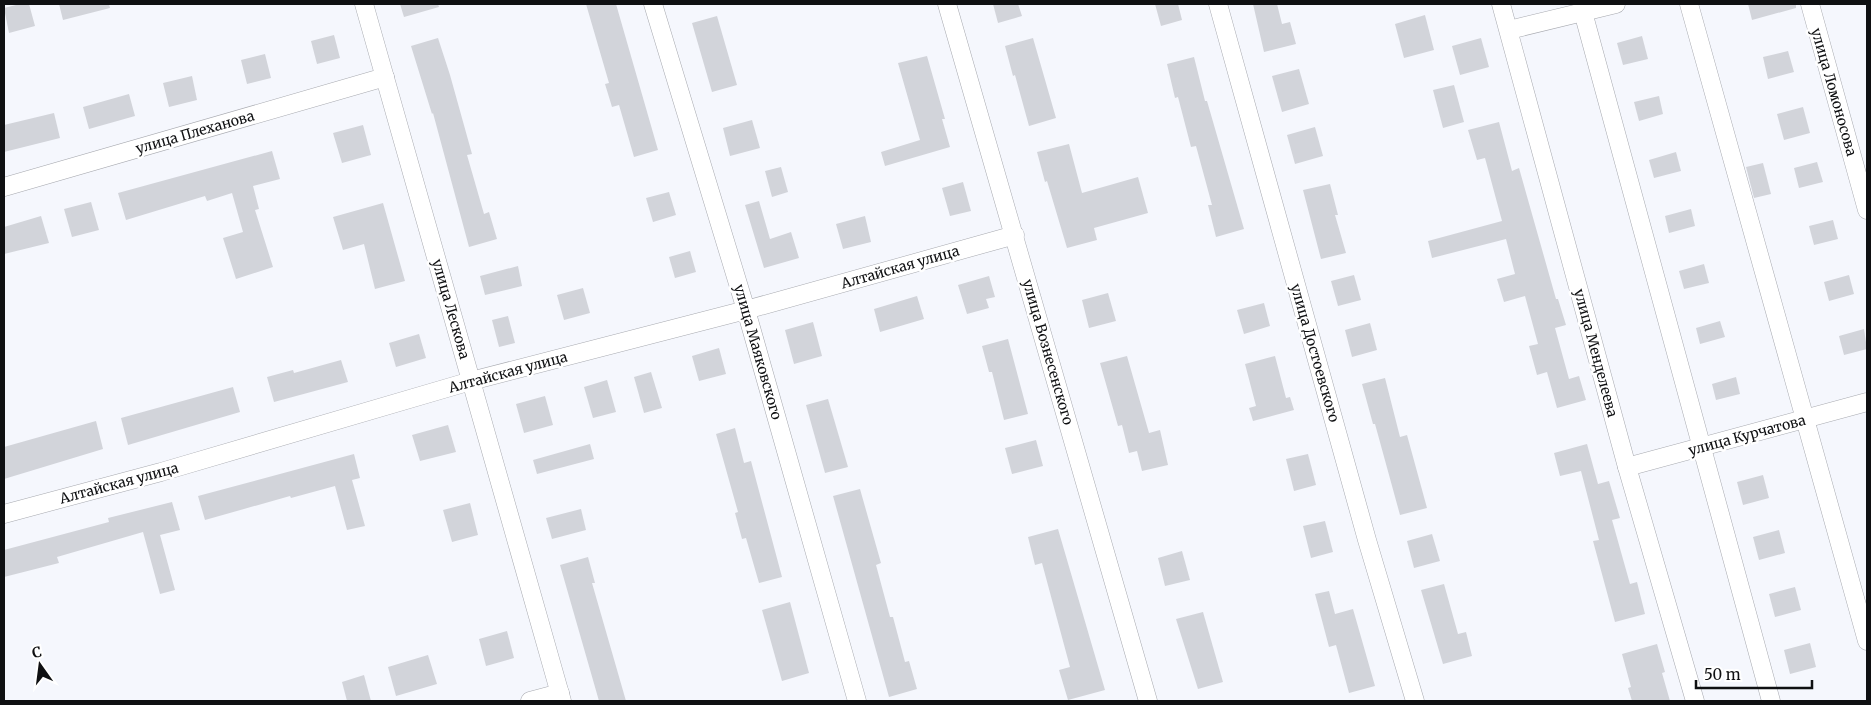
<svg xmlns="http://www.w3.org/2000/svg" width="1871" height="705" viewBox="0 0 1871 705" font-family="Merriweather,serif">
  <style>
    .building { fill: #d2d4da }
    .lines { fill: none; stroke-linecap: round; stroke-linejoin: round }
    .minor-casing { stroke: #a8aab0; stroke-width: 19 }
    .minor { stroke: #fff; stroke-width: 18 }
    .labels { text-anchor: middle; stroke-width: 5; stroke-linejoin: round; paint-order: stroke }
    .street-label { font-size: 14px; fill: #0f1012; stroke: #fff }
  </style>
  <rect width="100%" height="100%" fill="#f5f7fd"/>
  <g class="building">
    <polygon points="20,4 29,4 35,26 9,33 4,8"/>
    <polygon points="59,4 109,4 110,8 63,20"/>
    <polygon points="400,4 438,4 439,7 404,17"/>
    <polygon points="586,4 616,4 658,150 634,157 619,105 612,107 605,84 609,83"/>
    <polygon points="993,4 1018,4 1022,16 998,23"/>
    <polygon points="1155,4 1178,4 1182,20 1161,26"/>
    <polygon points="1253,4 1277,4 1282,24 1290,22 1296,44 1264,52"/>
    <polygon points="1748,4 1796,4 1796,8 1752,20"/>
    <polygon points="1425,15 1434,50 1404,58 1395,24"/>
    <polygon points="717,16 737,85 712,92 692,23"/>
    <polygon points="334,35 340,58 317,64 311,41"/>
    <polygon points="1642,36 1648,59 1623,65 1617,43"/>
    <polygon points="438,38 450,75 472,154 467,155 484,214 489,212 497,239 469,247 433,113 432,114 411,46"/>
    <polygon points="1033,38 1056,118 1029,126 1015,75 1013,76 1005,46"/>
    <polygon points="1481,38 1489,67 1460,75 1452,46"/>
    <polygon points="1788,51 1794,72 1768,79 1763,57"/>
    <polygon points="265,54 271,78 247,84 241,60"/>
    <polygon points="927,56 945,119 942,119 950,147 885,166 881,152 920,140 898,63"/>
    <polygon points="1194,57 1205,101 1207,101 1244,229 1216,237 1208,205 1212,205 1196,146 1191,147 1178,97 1175,98 1167,64"/>
    <polygon points="1299,69 1309,104 1282,112 1272,76"/>
    <polygon points="192,76 197,100 169,107 163,83"/>
    <polygon points="1454,85 1464,122 1443,128 1433,90"/>
    <polygon points="129,94 135,116 89,129 83,107"/>
    <polygon points="1659,96 1663,114 1639,121 1634,102"/>
    <polygon points="1803,107 1810,133 1784,140 1777,114"/>
    <polygon points="54,113 60,138 4,152 4,125"/>
    <polygon points="752,120 760,148 730,156 723,128"/>
    <polygon points="1499,122 1512,171 1519,168 1556,299 1558,299 1566,325 1555,328 1569,379 1579,376 1586,400 1557,408 1547,372 1537,375 1529,346 1538,344 1525,296 1504,302 1497,279 1515,274 1506,239 1432,258 1428,241 1502,221 1485,158 1477,160 1468,130"/>
    <polygon points="363,125 371,155 342,163 333,133"/>
    <polygon points="1315,127 1323,156 1295,164 1287,135"/>
    <polygon points="1069,144 1082,193 1138,177 1148,213 1094,228 1097,240 1067,248 1047,181 1045,182 1037,152"/>
    <polygon points="272,151 280,179 253,186 259,209 255,210 273,267 236,279 223,238 243,232 232,193 207,201 205,196 126,220 118,193"/>
    <polygon points="1676,152 1681,171 1654,178 1649,160"/>
    <polygon points="1817,162 1823,182 1799,188 1794,168"/>
    <polygon points="1763,163 1771,194 1754,198 1746,167"/>
    <polygon points="781,167 788,192 772,197 765,171"/>
    <polygon points="963,182 971,211 950,216 942,188"/>
    <polygon points="1330,184 1338,215 1335,215 1346,253 1321,259 1303,190"/>
    <polygon points="669,192 676,215 653,222 646,198"/>
    <polygon points="759,201 770,239 791,232 799,258 764,268 745,205"/>
    <polygon points="91,202 99,230 72,237 64,209"/>
    <polygon points="383,203 405,281 375,289 364,244 343,250 333,217"/>
    <polygon points="1691,209 1695,226 1669,233 1665,216"/>
    <polygon points="41,216 49,243 4,254 4,227"/>
    <polygon points="865,216 871,242 843,249 836,224"/>
    <polygon points="1833,220 1838,239 1814,245 1809,226"/>
    <polygon points="690,251 696,272 675,278 669,257"/>
    <polygon points="1704,264 1709,283 1684,289 1679,271"/>
    <polygon points="518,266 522,286 485,295 480,276"/>
    <polygon points="1354,275 1361,300 1338,306 1331,281"/>
    <polygon points="1849,275 1854,294 1829,301 1824,282"/>
    <polygon points="989,276 995,297 986,299 989,308 967,314 958,285"/>
    <polygon points="583,288 590,313 564,320 557,295"/>
    <polygon points="1108,293 1116,321 1089,328 1082,300"/>
    <polygon points="917,296 924,319 880,332 874,309"/>
    <polygon points="1264,303 1270,326 1244,334 1237,310"/>
    <polygon points="508,316 515,343 499,347 492,320"/>
    <polygon points="1720,321 1725,337 1700,344 1696,328"/>
    <polygon points="813,322 822,356 794,364 785,330"/>
    <polygon points="1370,323 1377,350 1352,357 1345,330"/>
    <polygon points="1864,329 1867,349 1844,355 1839,336"/>
    <polygon points="419,334 426,358 396,367 389,343"/>
    <polygon points="1008,339 1028,414 1004,420 992,372 989,372 982,346"/>
    <polygon points="719,348 726,374 699,381 692,356"/>
    <polygon points="1127,356 1149,433 1160,430 1168,465 1142,471 1137,451 1129,453 1122,425 1118,426 1100,363"/>
    <polygon points="1275,356 1286,398 1290,397 1294,410 1253,421 1249,408 1256,406 1245,364"/>
    <polygon points="341,360 348,382 274,402 267,377 293,370 294,373"/>
    <polygon points="651,372 662,408 644,413 634,377"/>
    <polygon points="1736,377 1740,394 1716,400 1712,384"/>
    <polygon points="1385,378 1400,437 1407,435 1427,508 1400,515 1375,424 1373,424 1362,384"/>
    <polygon points="607,380 616,412 593,418 584,387"/>
    <polygon points="233,387 240,412 128,445 121,418"/>
    <polygon points="545,396 553,425 524,433 516,404"/>
    <polygon points="828,399 848,467 825,473 806,405"/>
    <polygon points="96,421 103,449 4,479 4,447"/>
    <polygon points="448,425 456,452 420,461 412,435"/>
    <polygon points="735,428 744,463 751,461 782,577 759,583 746,538 742,539 735,513 738,512 716,434"/>
    <polygon points="1036,440 1043,466 1012,474 1005,448"/>
    <polygon points="590,444 594,459 537,474 533,460"/>
    <polygon points="1587,444 1598,484 1609,481 1620,518 1612,520 1630,584 1637,582 1645,614 1615,622 1593,541 1599,540 1581,471 1560,476 1554,453"/>
    <polygon points="354,454 360,478 352,480 365,526 347,530 335,486 291,498 290,496 205,520 198,496"/>
    <polygon points="1308,454 1316,485 1294,491 1286,459"/>
    <polygon points="1763,475 1769,498 1743,505 1737,482"/>
    <polygon points="860,489 881,563 876,565 890,617 893,617 905,662 909,661 917,689 889,697 833,496"/>
    <polygon points="172,502 180,530 160,535 175,590 160,594 143,532 57,557 59,563 4,577 4,550 109,522 108,518"/>
    <polygon points="470,503 478,535 452,542 443,510"/>
    <polygon points="581,509 586,530 552,539 546,518"/>
    <polygon points="1325,521 1333,552 1311,558 1303,526"/>
    <polygon points="1058,529 1105,690 1068,700 1059,670 1070,667 1042,563 1035,565 1028,537"/>
    <polygon points="1779,530 1785,553 1759,560 1753,537"/>
    <polygon points="1432,534 1440,561 1414,568 1407,541"/>
    <polygon points="1182,551 1190,580 1165,586 1158,558"/>
    <polygon points="588,557 595,583 592,583 626,701 599,701 560,565"/>
    <polygon points="1444,584 1458,634 1466,632 1472,656 1443,664 1421,590"/>
    <polygon points="1795,587 1801,610 1775,617 1769,594"/>
    <polygon points="1329,591 1335,614 1353,609 1375,686 1349,693 1336,645 1329,647 1315,594"/>
    <polygon points="790,602 809,673 782,681 762,610"/>
    <polygon points="1203,612 1223,682 1198,689 1176,619"/>
    <polygon points="507,631 514,658 486,666 479,639"/>
    <polygon points="1810,643 1816,667 1790,674 1784,650"/>
    <polygon points="1657,644 1665,672 1662,673 1670,701 1632,701 1628,688 1631,687 1622,654"/>
    <polygon points="428,655 437,684 396,696 388,667"/>
    <polygon points="364,675 371,701 347,701 342,682"/>
  </g>
  <g class="lines">
    <defs>
      <g id="minor">
        <polyline points="364,4 562,701"/>
        <polyline points="653,4 746,310 857,701"/>
        <polyline points="947,4 1148,701"/>
        <polyline points="1218,4 1367,540 1415,701"/>
        <polyline points="1501,4 1627,467 1695,701"/>
        <polyline points="1689,4 1867,641"/>
        <polyline points="1810,4 1867,210"/>
        <polyline points="1583,12 1771,701"/>
        <polyline points="1509,30 1616,4"/>
        <polyline points="4,187 385,77"/>
        <polyline points="1627,467 1867,402"/>
        <polyline points="4,514 161,472 471,381 746,310 1015,235"/>
        <polyline points="530,701 560,693"/>
      </g>
    </defs>
    <use href="#minor" class="minor-casing"/>
    <use href="#minor" class="minor"/>
  </g>
  <g class="labels">
    <g class="street-label">
      <text transform="translate(1834 92) rotate(74)" y="5">улица Ломоносова</text>
      <text transform="translate(195 132) rotate(-16)" y="5">улица Плеханова</text>
      <text transform="translate(900 267) rotate(-16)" y="5">Алтайская улица</text>
      <text transform="translate(451 309) rotate(74)" y="5">улица Лескова</text>
      <text transform="translate(758 352) rotate(74)" y="5">улица Маяковского</text>
      <text transform="translate(1048 352) rotate(74)" y="5">улица Вознесенского</text>
      <text transform="translate(1315 353) rotate(74)" y="5">улица Достоевского</text>
      <text transform="translate(1596 353) rotate(75)" y="5">улица Менделеева</text>
      <text transform="translate(508 372) rotate(-15)" y="5">Алтайская улица</text>
      <text transform="translate(1747 435) rotate(-15)" y="5">улица Курчатова</text>
      <text transform="translate(119 483) rotate(-15)" y="5">Алтайская улица</text>
    </g>
  </g>
  <rect width="1871" height="705" fill="none" stroke="#0f1012" stroke-width="10"/>
  <g transform="translate(40 665) rotate(346)" stroke="#ffffff" stroke-width="4" paint-order="stroke">
  <path d="M0-4L9 19L0 12L-9 19Z" fill="#0f1012"/>
  <text y="-8" font-size="14" font-weight="bold" text-anchor="middle" fill="#0f1012">С</text>
  </g>
  <path d="M1696 680v8h116v-8" fill="none" stroke="#0f1012" stroke-width="2.5"/>
  <text x="1704" y="680" font-size="15" fill="#0f1012" stroke="#ffffff" stroke-width="4" paint-order="stroke">50 m</text>
</svg>
